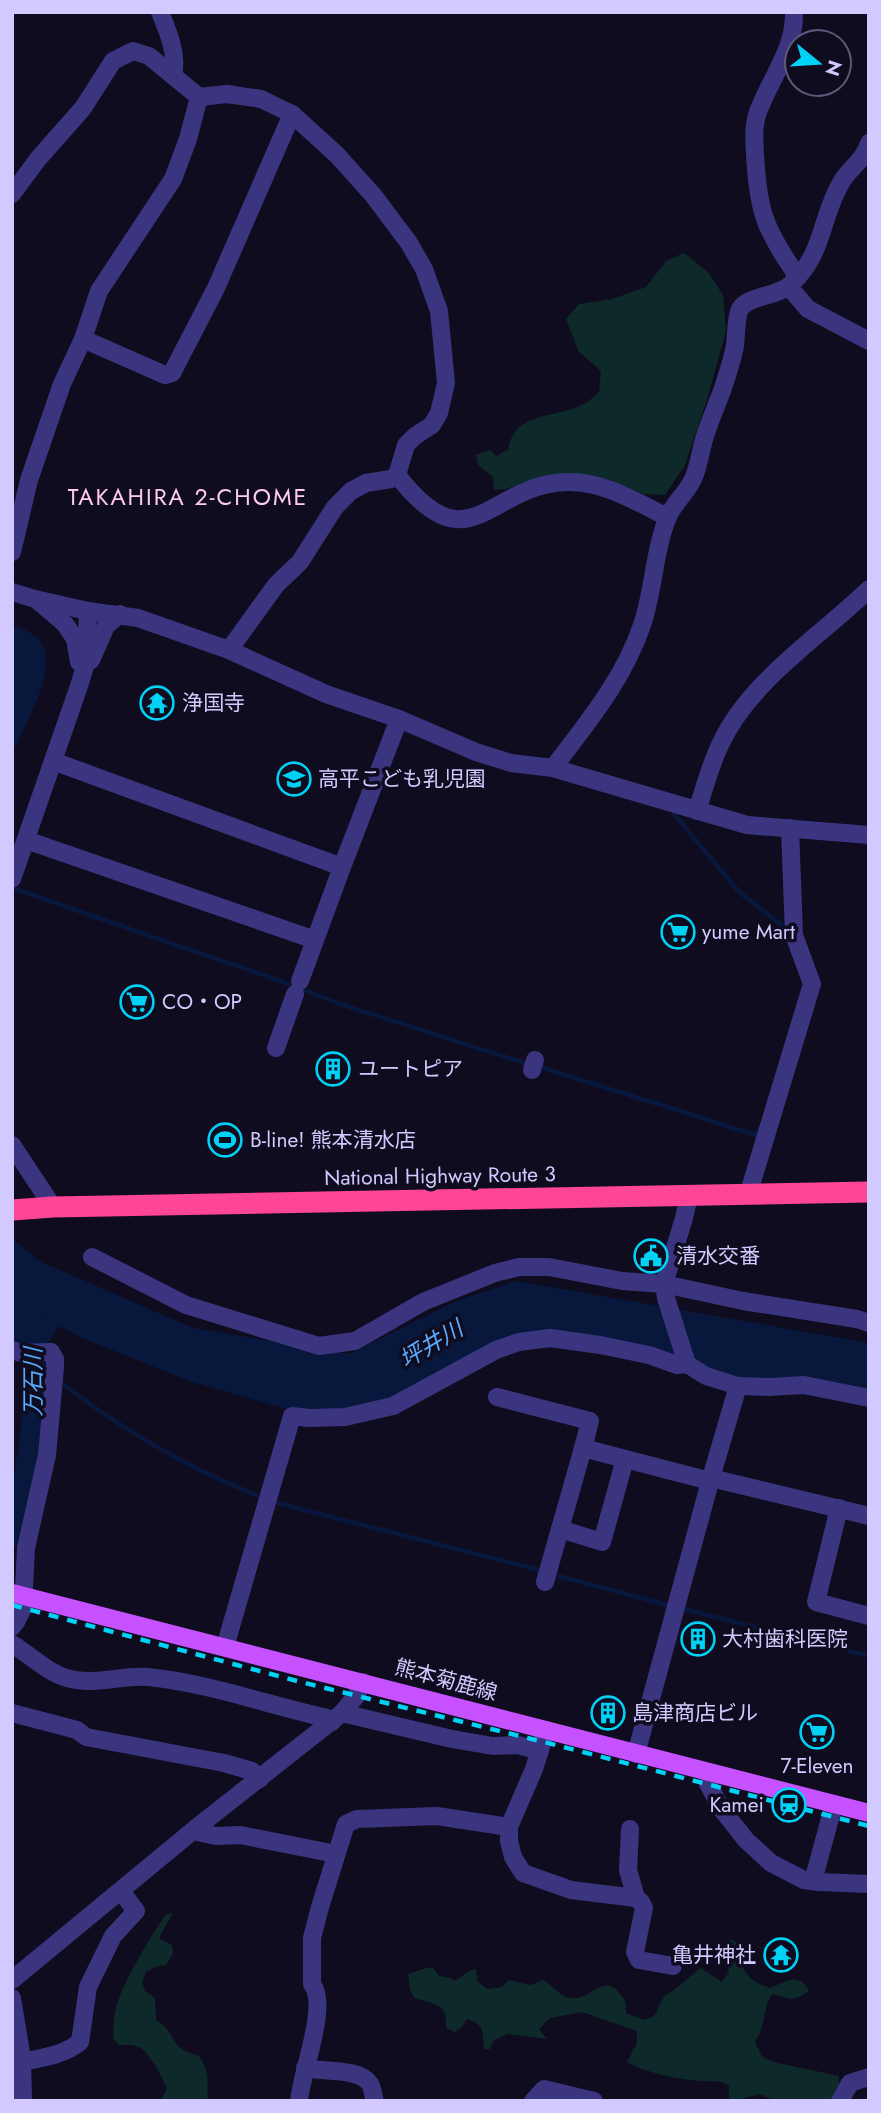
<svg xmlns="http://www.w3.org/2000/svg" width="881" height="2113" viewBox="0 0 881 2113" font-family="Jost,'Noto Sans JP',sans-serif">
  <style>
    .green { fill: #0e2929 }
    .water { fill: #07183c }
    .lines { fill: none; stroke-linecap: round; stroke-linejoin: round }
    .stream { stroke: #07183c; stroke-width: 4.5 }
    .river { stroke: #07183c; stroke-width: 28 }
    .minor { stroke: #3b3580; stroke-width: 18 }
    .major { stroke: #c551ff; stroke-width: 18 }
    .highway { stroke: #ff4596; stroke-width: 21 }
    .rail { stroke: #00d2f5; stroke-width: 4.5; stroke-dasharray: 10 9; stroke-linecap: butt }
    .labels { text-anchor: middle; stroke-width: 7; stroke-linejoin: round; paint-order: stroke }
    .poi-label { font-size: 21px; fill: #d2caff; stroke: #100c1f; text-anchor: start }
    .street-label { font-size: 21px; fill: #d2caff; stroke: #100c1f }
    .neighbourhood-label { font-size: 23px; letter-spacing: 2px; fill: #ffccea; stroke: #100c1f }
    .water-label { font-size: 23px; font-style: italic; fill: #58aaff; stroke: #100c1f }
  </style>
  <rect width="100%" height="100%" fill="#100c1f"/>
  <g class="green">
    <path d="M684,253L708,272L723,295L726,331L706,403L685,465L665,495L643,494L608,479L567,474L528,482L506,489L494,490L493,477L478,465L476,455L490,450L496,456L508,450C515,411 552,419 582,405C589,402 594,396 599,392L601,371L579,352L566,319L579,304L612,299L646,287L666,261Z"/>
    <path d="M173,1913L159,1938L172,1945L173,1954L166,1965L155,1967L146,1972L142,1983L145,1991L155,1998L156,2020C177,2032 170,2051 198,2055C212,2075 206,2078 208,2101H160L167,2089C163,2078 151,2056 142,2049C135,2044 127,2045 119,2045L113,2038C114,2027 113,2016 117,2005C126,1976 149,1940 166,1914Z"/>
    <path d="M730,1939L740,1944C740,1969 745,1980 770,1988C784,1983 798,1970 809,1991C792,2002 790,1999 772,1994C761,2013 767,2023 755,2042L762,2057L778,2063L839,2076V2089L834,2101H776L760,2094L744,2098L741,2101H729V2086C720,2079 712,2082 702,2081C680,2080 646,2073 627,2062L637,2043V2031L582,2012L550,2018L539,2029L547,2039L508,2034L494,2040L490,2049H484C482,2031 486,2026 467,2019L461,2028L455,2032L446,2028C447,2002 436,2005 414,1998L410,1989L408,1974C417,1972 423,1967 433,1968L439,1976L451,1978L453,1981C462,1978 467,1970 476,1969L477,1981L487,1989L502,1987L509,1980L531,1985L543,1980C553,1985 560,1997 570,1998C590,2002 603,1972 619,1993C626,2000 626,2003 626,2013L645,2020L655,2015L664,1996C680,1988 686,1978 701,1968L722,1982L729,1972L725,1954Z"/>
  </g>
  <g class="water">
    <path d="M12,626C76,639 33,707 17,744L12,750Z"/>
    <polygon points="12,1238 39,1261 193,1328 350,1354 456,1301 517,1281 869,1343 869,1393 734,1379 549,1334 397,1399 343,1412 294,1411 192,1382 82,1338 59,1326 44,1348 15,1344 12,1341"/>
  </g>
  <g class="lines">
    <g class="stream">
      <polyline points="674,814 739,892 784,927 787,935"/>
      <polyline points="12,888 280,981 343,1005 528,1064"/>
      <polyline points="537,1066 756,1135 761,1126"/>
      <polyline points="37,1366 49,1372"/>
      <path d="M58,1380C121,1430 191,1469 265,1499"/>
      <polyline points="273,1502 543,1571"/>
      <polyline points="551,1574 671,1606"/>
      <polyline points="680,1608 869,1656"/>
    </g>
    <path class="river" d="M12,1534C16,1515 24,1496 28,1476C37,1426 40,1375 32,1324"/>
    <g class="minor">
      <path d="M160,12C168,32 178,54 173,76"/>
      <path d="M794,12C795,47 773,75 760,107C753,122 754,137 755,154C758,212 765,230 798,277"/>
      <polyline points="12,194 38,159 83,108 113,61 133,51 149,56 199,97 227,94 261,99 292,114 337,155 373,195 409,243 424,269 439,311 446,383 439,413 432,425 415,436 406,445 397,475 391,479 366,483 351,491 335,507 300,562 276,585 229,650"/>
      <polyline points="789,287 808,309 869,341"/>
      <polyline points="83,339 165,375 172,373 216,288 292,114"/>
      <path d="M397,475C470,569 488,484 567,482C603,481 635,501 667,517"/>
      <polyline points="12,552 29,480 62,384 83,339 99,291 173,179 188,139 199,97"/>
      <polyline points="12,592 35,599 88,611 86,663 79,686 12,879"/>
      <polyline points="38,601 65,624 75,639 79,662"/>
      <polyline points="88,611 138,618 229,650 326,694 399,719 476,752 511,763 553,768 747,825 869,835"/>
      <polyline points="91,660 106,626 120,614"/>
      <polyline points="53,761 342,867 399,719"/>
      <path d="M553,768C587,723 624,679 642,625C654,590 654,550 668,517C674,502 688,492 694,477C699,464 701,449 705,436C710,421 716,406 722,391C727,376 732,361 735,346C736,336 736,317 740,309C748,295 778,297 791,284C825,253 820,217 842,181C851,167 864,160 869,143"/>
      <path d="M697,811C704,789 710,766 720,745C749,681 820,637 869,589"/>
      <polyline points="26,840 315,940"/>
      <polyline points="300,981 342,867"/>
      <polyline points="276,1048 295,994"/>
      <polyline points="532,1070 535,1060"/>
      <polyline points="12,1145 53,1207"/>
      <polyline points="748,1195 812,984 794,935 790,828"/>
      <polyline points="92,1257 186,1305 319,1346 355,1341 423,1302 495,1273 519,1267 549,1267 622,1281 664,1284 743,1301 857,1319 869,1323"/>
      <polyline points="12,1350 21,1353 51,1352 55,1359 55,1367 47,1455 26,1548 23,1608 16,1622 12,1627"/>
      <polyline points="687,1364 666,1298 664,1284 684,1218 689,1196"/>
      <polyline points="497,1397 590,1421 583,1448"/>
      <polyline points="711,1478 869,1516"/>
      <polyline points="839,1508 816,1602 869,1616"/>
      <polyline points="560,1529 583,1448 710,1481"/>
      <polyline points="545,1582 560,1529 602,1542 625,1459"/>
      <path d="M12,1644C30,1655 47,1672 67,1678C94,1686 121,1675 148,1677C208,1683 268,1705 327,1718L332,1722"/>
      <polyline points="225,1647 292,1416 309,1418 345,1417 393,1406 496,1350 519,1342 550,1338 600,1345 649,1355 677,1365 687,1364 706,1376 738,1386 769,1387 804,1385 869,1398"/>
      <polyline points="12,1713 77,1730 86,1737 224,1763 252,1771 260,1779"/>
      <polyline points="342,1713 452,1739 493,1746 518,1745 540,1751"/>
      <polyline points="636,1754 711,1478 738,1386"/>
      <polyline points="709,1772 708,1784 723,1811 746,1840 771,1863 804,1880 819,1882 869,1884"/>
      <polyline points="509,1827 509,1841 513,1857 523,1873 571,1890 636,1898 628,1870 630,1829"/>
      <polyline points="193,1831 216,1836 240,1835 336,1854"/>
      <polyline points="813,1881 834,1804"/>
      <polyline points="636,1898 641,1902 644,1908 635,1952 639,1960 673,1966"/>
      <polyline points="12,1980 201,1824 342,1713 356,1696 363,1682"/>
      <polyline points="12,1998 22,2059 23,2101"/>
      <path d="M22,2062C42,2058 64,2055 80,2042L88,1987L113,1936L136,1911L121,1891"/>
      <path d="M305,2068C322,2072 361,2068 370,2084C373,2089 373,2096 375,2101"/>
      <path d="M299,2101C301,2074 329,2005 312,1984V1938L320,1907L346,1824L357,1819L437,1816L509,1827L534,1769L546,1730"/>
      <polyline points="533,2101 544,2089 594,2101"/>
      <polyline points="840,2101 850,2083 869,2077"/>
    </g>
    <polyline class="major" points="12,1593 869,1813"/>
    <polyline class="highway" points="12,1210 53,1207 869,1192"/>
    <polyline class="rail" points="12,1605 297,1681 544,1742 869,1826"/>
  </g>
  <defs>
    <symbol id="temple-ring" viewBox="-11 -11 22 22"><circle r="9.5" fill="#100c1f" stroke="#00d2f5" stroke-width="1.5"/><path d="M0-6L5-2H3V0L6.5 2.5H4V6H1.5V3h-3V6H-4V2.5H-6.5L-3 0V-2H-5Z" fill="#00d2f5"/></symbol>
    <symbol id="school-ring" viewBox="-11 -11 22 22"><circle r="9.5" fill="#100c1f" stroke="#00d2f5" stroke-width="1.5"/><path d="M0-5L7-2L0 1L-7-2ZM-4 1L0 2.5L4 1V4Q0 6-4 4Z" fill="#00d2f5"/></symbol>
    <symbol id="supermarket-ring" viewBox="-11 -11 22 22"><circle r="9.5" fill="#100c1f" stroke="#00d2f5" stroke-width="1.5"/><path d="M-6-5.5h2.5l.6 2H6L4.5 2H-2.5L-4.4-4H-6ZM-1.5 3.2a1.3 1.3 0 1 0 .1 0ZM3 3.2a1.3 1.3 0 1 0 .1 0Z" fill="#00d2f5"/></symbol>
    <symbol id="building-ring" viewBox="-11 -11 22 22"><circle r="9.5" fill="#100c1f" stroke="#00d2f5" stroke-width="1.5"/><path d="M-4-6H4V6H1V3H-1V6H-4ZM-2.5-4.3h1.7v1.8h-1.7ZM.8-4.3h1.7v1.8H.8ZM-2.5-1h1.7V.8h-1.7ZM.8-1h1.7V.8H.8Z" fill="#00d2f5"/></symbol>
    <symbol id="stadium-ring" viewBox="-11 -11 22 22"><circle r="9.5" fill="#100c1f" stroke="#00d2f5" stroke-width="1.5"/><path d="M0-5a6.5 5 0 1 0 0 10a6.5 5 0 1 0 0-10ZM-3.5-1.8h7v3.6h-7Z" fill="#00d2f5"/></symbol>
    <symbol id="civic-ring" viewBox="-11 -11 22 22"><circle r="9.5" fill="#100c1f" stroke="#00d2f5" stroke-width="1.5"/><path d="M-.6-6.5H3V-4.5H.6V-3L4-1V1h2V6H-6V1h2V-1L-.6-3ZM-1.2 2.5V6h2.4V2.5Z" fill="#00d2f5"/></symbol>
    <symbol id="station-ring" viewBox="-11 -11 22 22"><circle r="9.5" fill="#100c1f" stroke="#00d2f5" stroke-width="1.5"/><path d="M-3-6H3Q5-6 5-4V2Q5 4 3 4L4.5 6H3L1.5 4h-3L-3 6H-4.5L-3 4Q-5 4-5 2V-4Q-5-6-3-6ZM-3.5-4v3h7v-3ZM-3.5 1v1.5H-2V1ZM2 1v1.5H3.5V1Z" fill="#00d2f5"/></symbol>
  </defs>
  <g fill-rule="evenodd">
    <use href="#temple-ring" x="138" y="684" width="38" height="38"/>
    <use href="#school-ring" x="275" y="760" width="38" height="38"/>
    <use href="#supermarket-ring" x="659" y="913" width="38" height="38"/>
    <use href="#supermarket-ring" x="118" y="983" width="38" height="38"/>
    <use href="#building-ring" x="314" y="1050" width="38" height="38"/>
    <use href="#stadium-ring" x="206" y="1121" width="38" height="38"/>
    <use href="#civic-ring" x="632" y="1237" width="38" height="38"/>
    <use href="#building-ring" x="679" y="1620" width="38" height="38"/>
    <use href="#building-ring" x="589" y="1694" width="38" height="38"/>
    <use href="#supermarket-ring" x="798" y="1713" width="38" height="38"/>
    <use href="#station-ring" x="770" y="1786" width="38" height="38"/>
    <use href="#temple-ring" x="762" y="1936" width="38" height="38"/>
  </g>
  <g class="labels">
    <g class="poi-label">
      <text x="182" y="710">浄国寺</text>
      <text x="318" y="786">高平こども乳児園</text>
      <text x="702" y="939">yume Mart</text>
      <text x="162" y="1009">CO・OP</text>
      <text x="358" y="1076">ユートピア</text>
      <text x="250" y="1147">B-line! 熊本清水店</text>
      <text x="676" y="1263">清水交番</text>
      <text x="722" y="1646">大村歯科医院</text>
      <text x="632" y="1720">島津商店ビル</text>
      <text x="817" y="1773" text-anchor="middle">7-Eleven</text>
      <text x="764" y="1812" text-anchor="end">Kamei</text>
      <text x="756" y="1962" text-anchor="end">亀井神社</text>
    </g>
    <g class="street-label">
      <text transform="translate(440 1176) rotate(-1)" y="7">National Highway Route 3</text>
      <text transform="translate(446 1680) rotate(15)" y="7">熊本菊鹿線</text>
    </g>
    <g class="neighbourhood-label">
      <text x="188" y="505">TAKAHIRA 2-CHOME</text>
    </g>
    <g class="water-label">
      <text transform="translate(431 1344) rotate(-31)" y="8">坪井川</text>
      <text transform="translate(33 1382) rotate(-90)" y="8">万石川</text>
    </g>
  </g>
  <rect width="881" height="2113" fill="none" stroke="#d2caff" stroke-width="28"/>
  <g transform="translate(818 63) rotate(108)"><circle r="33" fill="#100c1f" stroke="#5e5879" stroke-width="2"/>
  <path d="M0-5L12 26L0 18L-12 26Z" fill="#00d2f5"/>
  <text y="-10" font-size="19" font-weight="bold" text-anchor="middle" fill="#d2caff">N</text>
  </g>
</svg>
